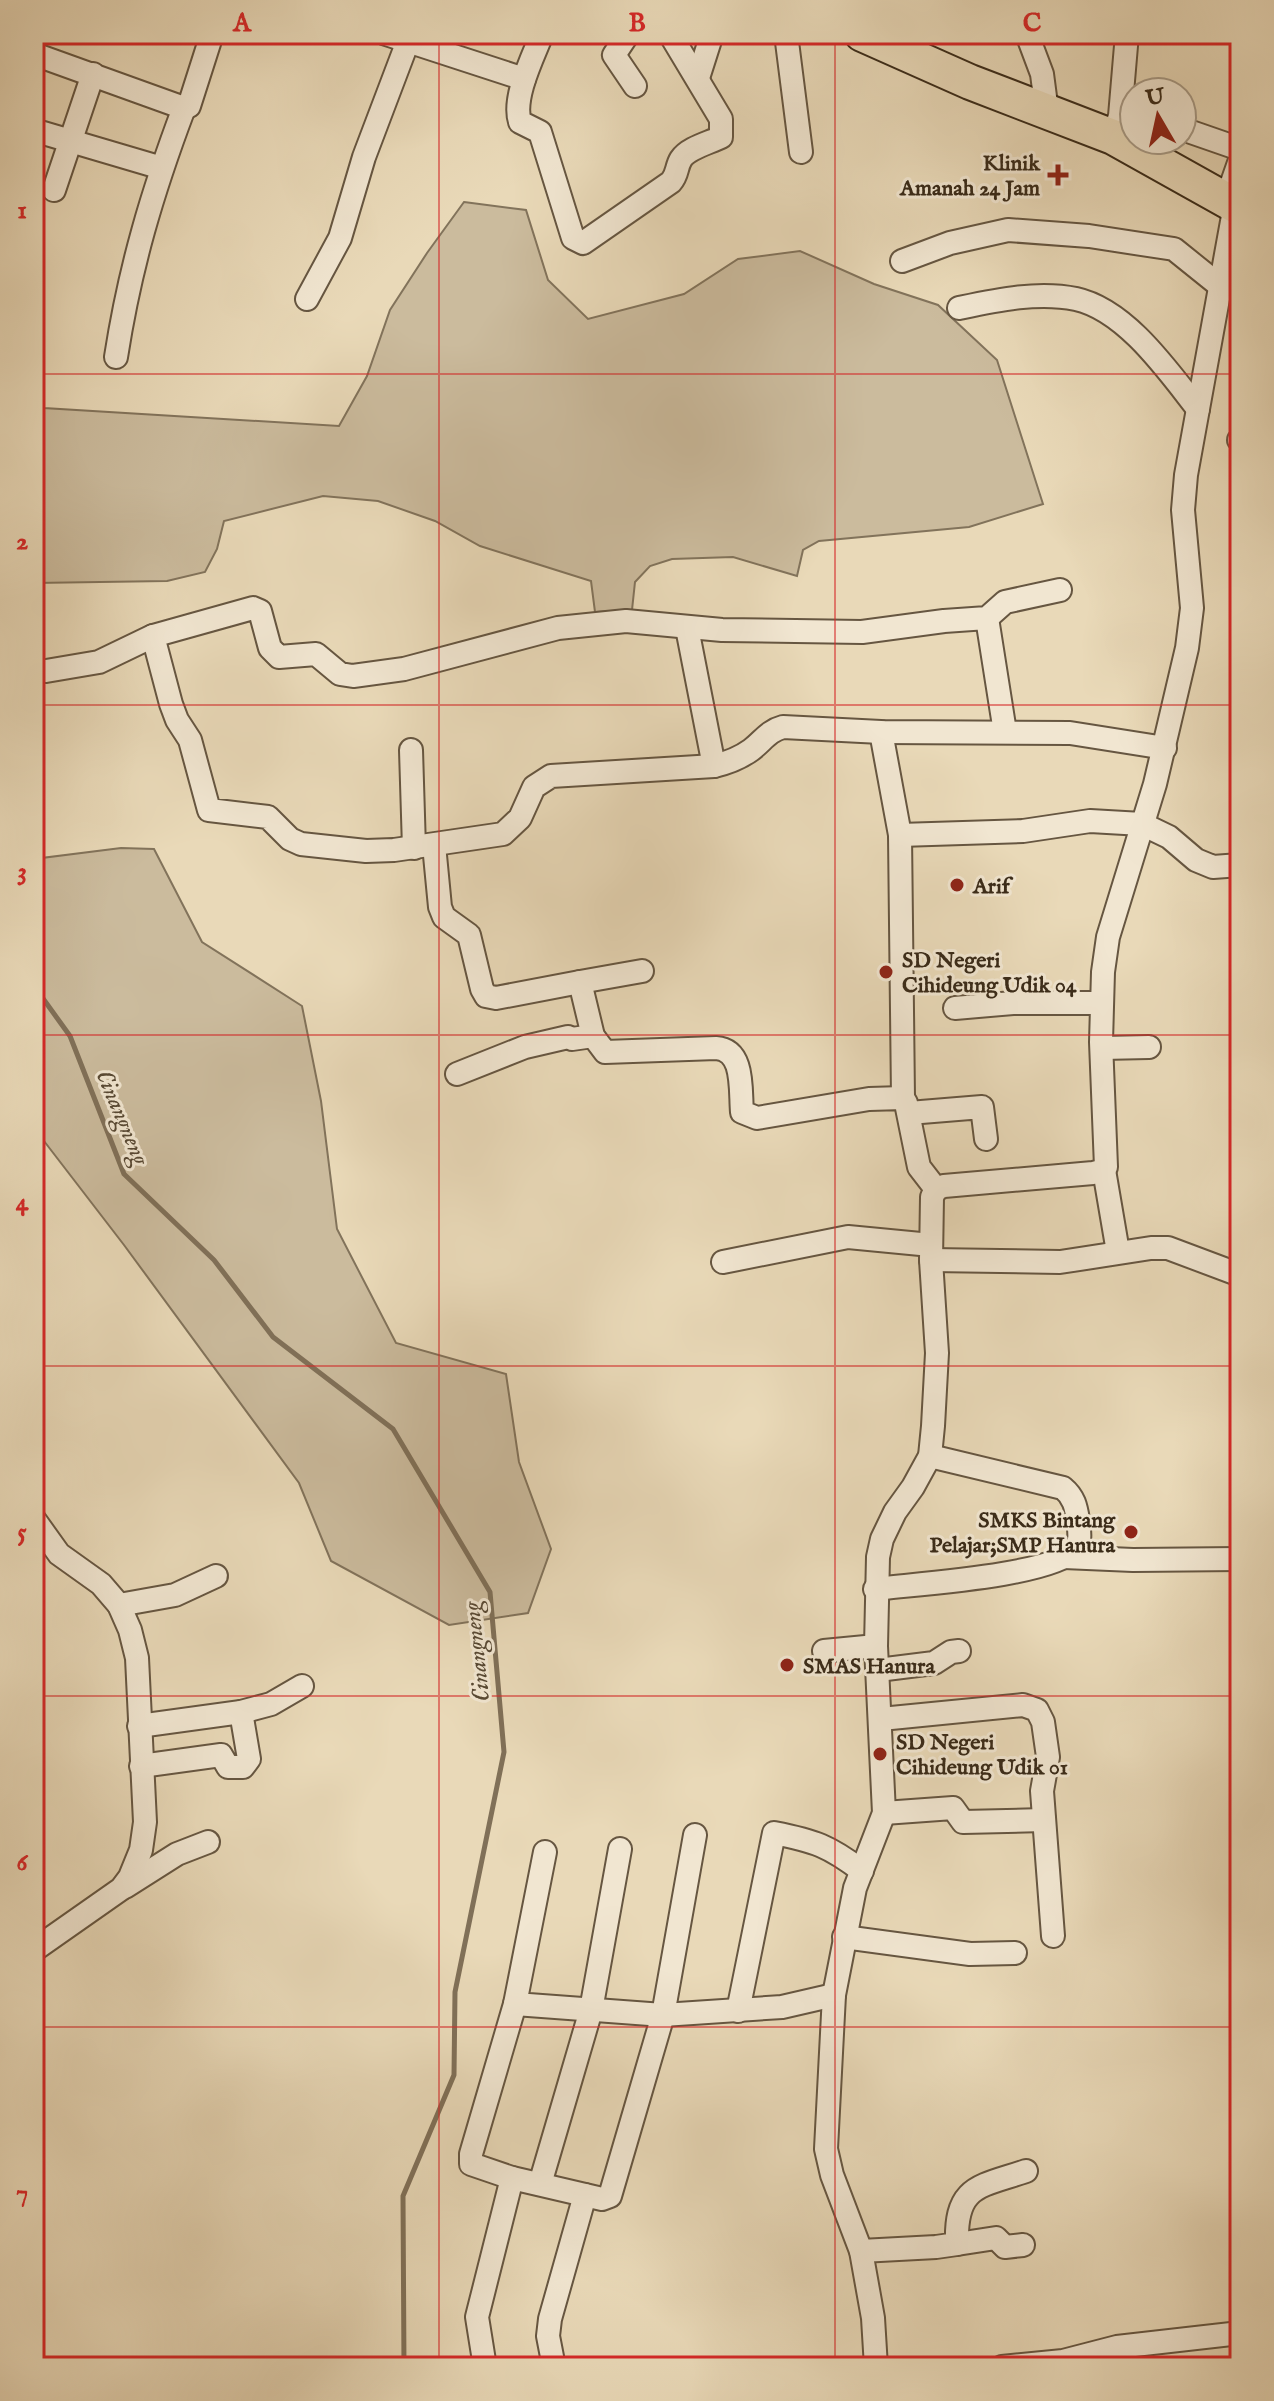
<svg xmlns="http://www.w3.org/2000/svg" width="1274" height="2401" viewBox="0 0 1274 2401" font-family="'IM FELL English',serif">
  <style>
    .green { fill: #cbbb9d; stroke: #82735b; stroke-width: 2 }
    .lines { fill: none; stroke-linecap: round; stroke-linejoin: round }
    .stream { stroke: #807058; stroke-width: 5 }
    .minor-casing { stroke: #665641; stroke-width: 26 }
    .highway-casing { stroke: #3a2b19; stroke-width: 38 }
    .minor { stroke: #f1e6d1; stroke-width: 22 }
    .highway { stroke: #e9d9b8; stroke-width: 34 }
    .grid { fill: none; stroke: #d62828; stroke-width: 2; stroke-opacity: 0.55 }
    .poi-dot { fill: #8f2418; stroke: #f1e6d1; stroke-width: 3 }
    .labels { text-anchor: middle; stroke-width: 6; stroke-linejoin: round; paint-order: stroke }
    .poi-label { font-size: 22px; font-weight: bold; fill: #3a2b19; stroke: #f1e6d1; text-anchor: start }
    .water-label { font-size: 24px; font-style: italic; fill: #574833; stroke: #f1e6d1 }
    .neatline { fill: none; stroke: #d62828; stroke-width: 3 }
    .grid-label { font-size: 26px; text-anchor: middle; font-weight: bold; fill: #d62828 }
  </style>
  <rect width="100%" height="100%" fill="#e9d9b8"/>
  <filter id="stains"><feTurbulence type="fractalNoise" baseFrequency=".0025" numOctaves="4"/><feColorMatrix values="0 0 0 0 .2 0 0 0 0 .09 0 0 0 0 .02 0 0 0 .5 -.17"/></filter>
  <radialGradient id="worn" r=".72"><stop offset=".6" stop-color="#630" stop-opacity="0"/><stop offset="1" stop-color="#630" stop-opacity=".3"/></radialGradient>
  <g class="green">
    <polygon points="464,202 526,210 548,280 588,319 684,294 738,259 800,251 874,284 938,305 997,360 1043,504 969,527 819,541 803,550 797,576 733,557 672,559 650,566 635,582 632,610 595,612 591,581 480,546 435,521 378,501 323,496 224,521 217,549 205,572 167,581 34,583 34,358 44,408 339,426 367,376 390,310 427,253"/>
    <polygon points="121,848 154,849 202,942 302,1006 321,1101 337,1229 396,1343 506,1374 519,1462 551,1549 528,1613 449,1625 331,1561 299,1483 124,1245 34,1128 34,859"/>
  </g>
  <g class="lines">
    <polyline class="stream" points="34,986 70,1036 124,1174 214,1260 273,1337 393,1429 490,1592 504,1752 455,1992 454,2075 403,2196 404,2367"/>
    <defs>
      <g id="minor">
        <polyline points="386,34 524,79"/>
        <path d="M542,34C533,57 512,98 520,122L540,132L573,238L583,243L671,182C678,174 676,167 681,159C688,148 709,143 721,137V119L670,34"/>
        <polyline points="628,34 614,55 635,86"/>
        <polyline points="786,34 801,152"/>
        <polyline points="1027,34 1042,74 1047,112"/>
        <polyline points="34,54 184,108 189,106 212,34"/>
        <polyline points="698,78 712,34"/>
        <polyline points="40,132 162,168"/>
        <polyline points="1191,132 1240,149"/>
        <polyline points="1113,137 1120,116 1127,34"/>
        <polyline points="54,190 93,74"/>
        <polyline points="1226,200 1240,160"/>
        <polyline points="902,261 950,243 1008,230 1089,236 1174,249 1220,286"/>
        <polyline points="307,299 340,238 364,157 408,41"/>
        <path d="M959,308C997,300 1038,291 1076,299C1126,310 1168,371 1198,409"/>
        <path d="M116,357C130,267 152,193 184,108"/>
        <polyline points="1239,440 1240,440"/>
        <path d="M1060,590L1005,602L987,618L944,621L862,632L722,630L626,621L558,628L404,669L353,676L340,674L316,654L279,657L270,648L260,611L253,608L153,636L171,704L177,720L190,740L209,810L268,817L290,839L301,844L366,851L394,850L503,834L520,818L534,787L551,776L714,766C727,763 740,758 751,750C763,741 768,731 783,727L881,732L1070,733L1165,748"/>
        <polyline points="987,618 1005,732"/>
        <polyline points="687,628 714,766"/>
        <polyline points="46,671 99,662 153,636"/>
        <polyline points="881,732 900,835 903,1098"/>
        <polyline points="411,750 414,848"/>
        <polyline points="900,835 1023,831 1090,821 1142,824 1169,837 1196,860 1213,867 1240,865"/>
        <path d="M434,845L440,907L444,917L469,935L482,989L486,996L496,998L580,982L593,1036L605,1052L716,1048C745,1050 740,1090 742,1112L757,1118L869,1099L903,1098L906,1103L919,1167L936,1189"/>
        <polyline points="580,982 642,971"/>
        <polyline points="955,1008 1013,1003 1102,1003"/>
        <polyline points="1102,1048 1149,1047"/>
        <polyline points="457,1074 525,1047 568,1037 572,1039 593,1036"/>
        <polyline points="909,1113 982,1107 986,1139"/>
        <polyline points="1104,1170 1118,1252"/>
        <polyline points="931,1260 1060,1262 1151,1248 1168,1248 1240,1275"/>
        <polyline points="723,1262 848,1237 931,1245"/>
        <polyline points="34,1519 59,1554 101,1584 119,1605 130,1630 137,1658 145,1822 141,1850 130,1877 121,1889 34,1950"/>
        <polyline points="1064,1557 1133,1560 1240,1559"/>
        <path d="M875,1589C914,1584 1051,1576 1074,1550C1082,1541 1079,1531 1078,1520C1076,1507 1074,1497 1063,1488L930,1456"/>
        <polyline points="119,1605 175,1595 216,1576"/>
        <polyline points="824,1651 876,1646"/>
        <polyline points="878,1670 934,1663 951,1652 959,1651"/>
        <polyline points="881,1719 1023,1705 1037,1710 1043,1722 1048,1757 1042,1791 1053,1936"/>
        <polyline points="139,1726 241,1712 271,1704 302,1686"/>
        <polyline points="141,1766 221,1755 228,1767 243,1767 249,1759 241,1712"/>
        <polyline points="884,1813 953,1808 963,1822 1044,1820"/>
        <polyline points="545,1852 515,2004 663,2015 782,2007 834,1995"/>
        <polyline points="125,1887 177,1854 208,1842"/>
        <polyline points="844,1937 970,1954 1015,1953"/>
        <polyline points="515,2004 471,2154 471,2164 512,2178 602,2199 610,2196 663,2015 695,1835"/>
        <path d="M738,2011L774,1833C815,1841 829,1846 862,1871"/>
        <polyline points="540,2184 591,2010 620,1849"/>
        <polyline points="957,2244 996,2238 1005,2247 1023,2245"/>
        <path d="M861,2251L936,2247L957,2244C955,2185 979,2187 1026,2171"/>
        <polyline points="485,2367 477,2317 512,2178"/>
        <polyline points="554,2367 548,2336 550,2319 585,2195"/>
        <polyline points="876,2367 873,2318 861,2251 832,2175 826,2149 834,1995 855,1888 884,1813 876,1646 878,1557 882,1539 895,1512 913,1487 930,1456 933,1426 937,1353 931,1260 932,1197 936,1189 944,1186 1093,1173 1104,1170 1106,1167 1101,1042 1103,972 1108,937 1155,784 1187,648 1192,608 1183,510 1186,475 1235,205"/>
        <polyline points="1002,2367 1063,2361 1117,2347 1240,2333"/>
      </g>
      <polyline id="highway" points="862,34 970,82 1113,137 1240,208"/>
    </defs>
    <use href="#minor" class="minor-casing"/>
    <use href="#highway" class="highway-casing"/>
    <use href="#minor" class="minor"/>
    <use href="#highway" class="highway"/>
  </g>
  <path class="grid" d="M439,34V2367M835,34V2367M34,374H1240M34,705H1240M34,1035H1240M34,1366H1240M34,1696H1240M34,2027H1240"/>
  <g class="poi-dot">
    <path d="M1054 163h8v8h8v8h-8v8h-8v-8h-8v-8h8z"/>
    <circle cx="957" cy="885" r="8"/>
    <circle cx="886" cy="972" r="8"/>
    <circle cx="1131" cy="1532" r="8"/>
    <circle cx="787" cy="1665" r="8"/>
    <circle cx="880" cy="1754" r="8"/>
  </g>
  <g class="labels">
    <g class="poi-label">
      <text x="1040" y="170" text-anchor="end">Klinik<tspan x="1040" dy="25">Amanah 24 Jam</tspan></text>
      <text x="973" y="893">Arif</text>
      <text x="902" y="967">SD Negeri<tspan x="902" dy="25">Cihideung Udik 04</tspan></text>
      <text x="1115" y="1527" text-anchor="end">SMKS Bintang<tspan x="1115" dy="25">Pelajar;SMP Hanura</tspan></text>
      <text x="803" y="1673">SMAS Hanura</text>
      <text x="896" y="1749">SD Negeri<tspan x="896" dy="25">Cihideung Udik 01</tspan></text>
    </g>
    <g class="water-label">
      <text transform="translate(123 1117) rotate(67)" y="8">Cinangneng</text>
      <text transform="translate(476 1652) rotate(-96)" y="8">Cinangneng</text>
    </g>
  </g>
  <rect width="1274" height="2401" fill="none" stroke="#e9d9b8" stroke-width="88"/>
  <g transform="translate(1158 116) rotate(351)"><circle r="38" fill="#f1e6d1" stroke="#a89b87" stroke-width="2"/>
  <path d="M0-6L14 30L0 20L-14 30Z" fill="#8f2418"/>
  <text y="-12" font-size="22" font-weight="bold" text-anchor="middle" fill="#3a2b19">U</text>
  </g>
  <rect x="44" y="44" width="1186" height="2313" class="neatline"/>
  <g class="grid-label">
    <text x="242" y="31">A</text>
    <text x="637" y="31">B</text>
    <text x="1032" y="31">C</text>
    <text x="22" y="218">1</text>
    <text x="22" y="549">2</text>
    <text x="22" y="879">3</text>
    <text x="22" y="1210">4</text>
    <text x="22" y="1540">5</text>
    <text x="22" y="1870">6</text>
    <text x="22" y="2201">7</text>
  </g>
  <rect width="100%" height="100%" filter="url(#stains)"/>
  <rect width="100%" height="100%" fill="url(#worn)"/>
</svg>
